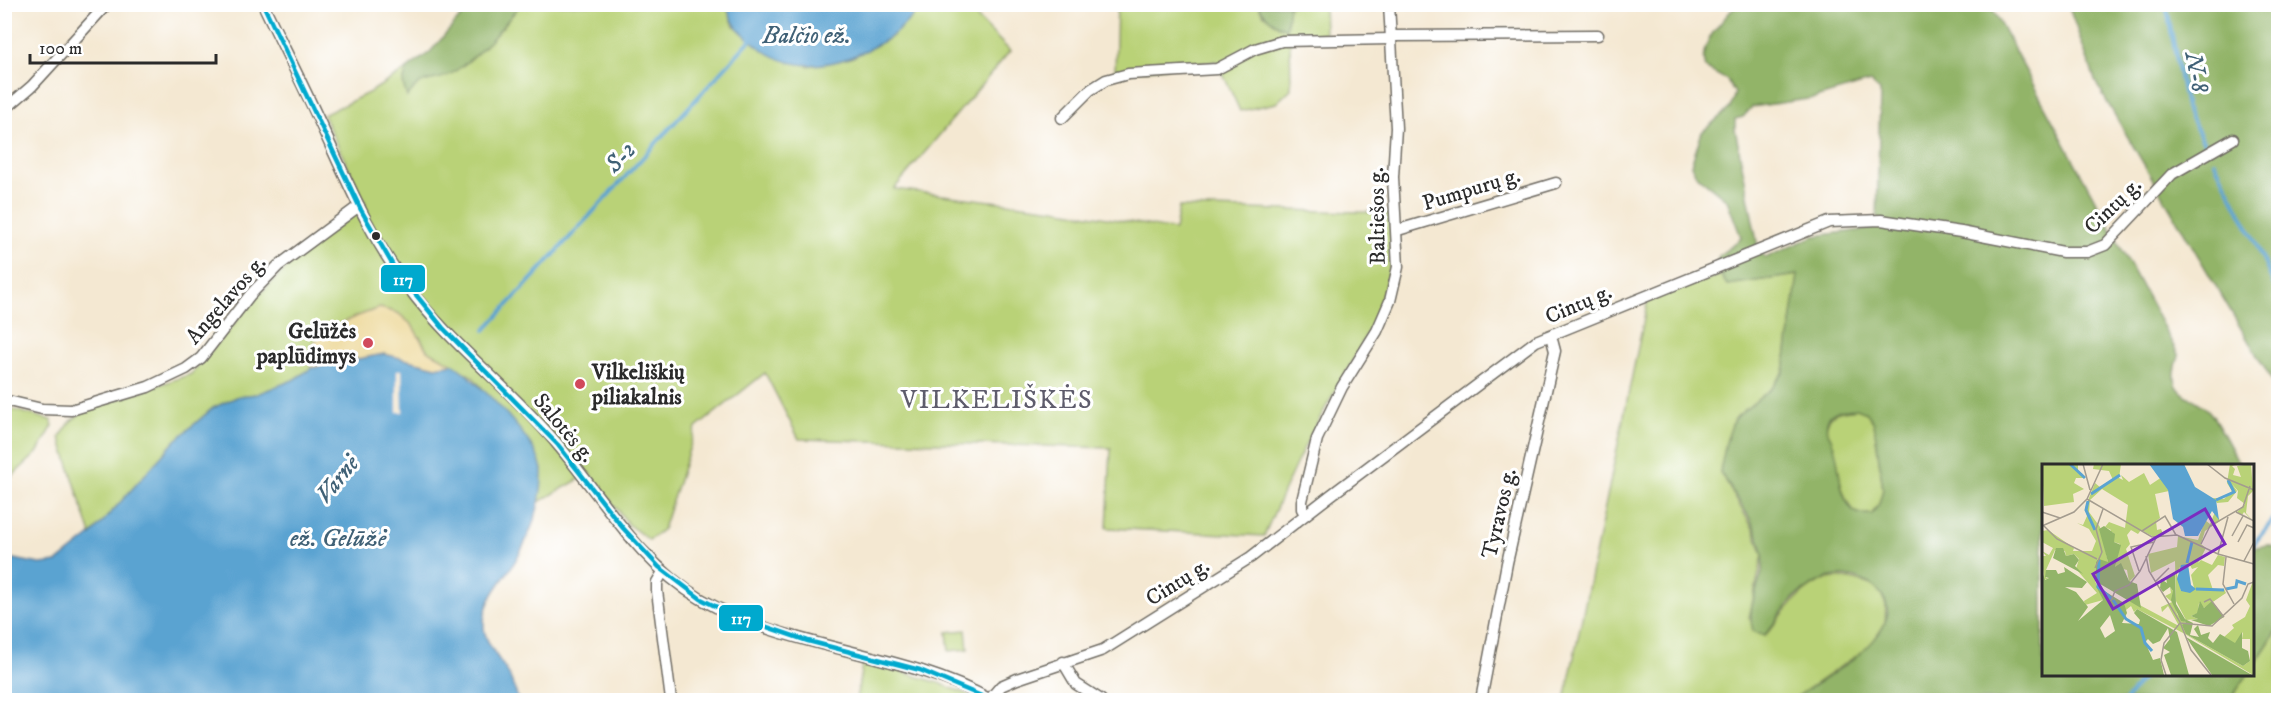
<svg xmlns="http://www.w3.org/2000/svg" width="2283" height="705" viewBox="0 0 2283 705" font-family="'IM FELL DW Pica',serif">
  <style>
    .green { fill: #b9d277; stroke: #727e51; stroke-width: 1.5 }
    .forest { fill: #92b468; stroke: #5e704a; stroke-width: 1.5; fill-rule: evenodd }
    .sand { fill: #eeda9e; stroke: #8c8264; stroke-width: 1.5 }
    .water { fill: #5aa3d1; stroke: #42677e; stroke-width: 1.5 }
    .pier { fill: #f4e8d2 }
    .lines { fill: none; stroke-linecap: round; stroke-linejoin: round }
    .stream { stroke: #5aa3d1; stroke-width: 4 }
    .minor-casing { stroke: #716d65; stroke-width: 13 }
    .minor { stroke: #fff; stroke-width: 10 }
    .bus-1-casing { stroke: #fff; stroke-width: 9 }
    .bus-1 { stroke: #00a9ce; stroke-width: 4.5 }
    .bus-dot { fill: #2b2b2b; stroke: #fff; stroke-width: 2 }
    .poi-dot { fill: #d1495b; stroke: #fff; stroke-width: 2 }
    .labels { text-anchor: middle; stroke-width: 6; stroke-linejoin: round; paint-order: stroke }
    .street-label { font-size: 22px; fill: #2b2b2b; stroke: #fff }
    .poi-label { font-size: 22px; font-weight: bold; fill: #2b2b2b; stroke: #fff; text-anchor: end }
    .water-label { font-size: 24px; font-style: italic; fill: #406176; stroke: #fff }
    .quarter-label { font-size: 26px; letter-spacing: 1.5px; fill: #5e5c6c; stroke: #fff }
    .inset-river { fill: none; stroke: #5aa3d1; stroke-width: 3 }
    .inset-road { fill: none; stroke: #a49c8f; stroke-width: 1.5 }
    .view { fill: #7b2cbf; fill-opacity: 0.15; stroke: #7b2cbf; stroke-width: 3 }
    .inset-edge { fill: none; stroke: #2b2b2b; stroke-width: 3 }
    .line-badge { stroke: #fff; stroke-width: 2 }
    .badge-label { font-size: 16px; text-anchor: middle; font-weight: bold; fill: #fff }
  </style>
  <rect width="100%" height="100%" fill="#fff"/>
  <filter id="ink" filterUnits="userSpaceOnUse"><feTurbulence type="fractalNoise" baseFrequency=".0167" numOctaves="2"/><feDisplacementMap in="SourceGraphic" scale="12" xChannelSelector="R" yChannelSelector="G"/><feConvolveMatrix kernelMatrix="1 2 1 2 8 2 1 2 1" color-interpolation-filters="sRGB"/></filter>
  <filter id="wash" filterUnits="userSpaceOnUse"><feTurbulence type="fractalNoise" baseFrequency=".008" numOctaves="4" result="noise"/><feDisplacementMap in="SourceGraphic" scale="24" xChannelSelector="R" yChannelSelector="G"/><feGaussianBlur stdDeviation="1.35" result="paint"/><feColorMatrix in="noise" values="0 0 0 0 0 0 0 0 0 0 0 0 0 0 0 0 0 1.4 0 .05"/><feComposite in="paint" operator="in"/></filter>
  <g filter="url(#wash)">
    <rect width="100%" height="100%" fill="#f4e8d2"/>
    <g class="green">
      <path d="M520,5H726L734,26L808,66L851,58L890,38L924,5H972L967,7L1010,51L894,189L1055,209L1175,230L1179,207L1390,213C1404,295 1346,367 1310,436C1293,468 1279,502 1264,536L1107,528L1111,448L799,439L765,373L696,428L663,529L649,540L629,525L590,473L539,502L542,469L533,449L473,377L427,350L420,337L308,360L312,368L293,380L257,394L239,396L213,408L175,441L91,535L60,437L71,421L85,410L191,374L255,299L289,265L366,204L323,115L372,91L407,69L403,84L451,74L499,31Z"/>
      <polygon points="1117,5 1258,5 1263,14 1286,29 1289,5 1324,5 1325,33 1290,37 1291,89 1276,103 1240,111 1217,61 1115,74"/>
      <path d="M1721,275L1727,285L1798,275L1784,372L1772,388L1734,419L1720,472L1754,530L1763,555L1749,618L1765,636C1799,594 1821,559 1879,589L1886,605L1885,624L1870,646L1792,700H1565L1648,299Z"/>
      <polygon points="4,407 51,420 53,426 37,453 9,479 5,477"/>
      <path d="M1857,409L1867,413L1874,423L1883,489L1879,504L1872,514C1865,515 1860,515 1854,511C1842,503 1830,444 1826,427C1830,410 1842,411 1857,409Z"/>
      <polygon points="2278,628 2278,700 2230,700 2248,674 2252,674 2252,669"/>
      <polygon points="966,630 968,649 949,651 947,632"/>
      <polygon points="863,660 939,683 981,700 856,700"/>
    </g>
    <g class="forest">
      <path d="M1987,4L1992,8L2179,356C2163,401 2196,391 2212,415C2222,430 2231,448 2240,465H2043V674H2248L2230,700H1792C1819,681 1870,655 1884,625C1899,594 1860,571 1832,577C1824,578 1810,586 1803,591C1788,600 1776,622 1764,636L1753,631C1744,602 1767,578 1763,554C1759,526 1735,496 1720,472L1726,442L1734,419L1772,388L1784,372L1798,275L1727,285C1703,248 1729,256 1741,237L1727,200L1696,175L1691,165L1702,132L1730,108L1735,93L1727,80L1705,68C1697,44 1722,22 1736,5ZM1870,82L1880,91L1877,222L1871,229L1814,236L1765,258L1758,247L1735,129V119L1743,117L1752,107L1815,98ZM1857,409L1867,413L1874,423L1883,489L1879,504L1872,514C1864,515 1856,515 1851,508C1837,491 1841,461 1832,441C1829,434 1824,427 1828,419C1833,409 1847,410 1857,409Z"/>
      <path d="M471,5H520C500,30 482,53 454,72C434,86 426,71 407,97L403,84L407,69L430,52Z"/>
      <path d="M1258,5H1289L1286,29C1273,24 1265,17 1258,5Z"/>
      <polygon points="2068,5 2278,5 2278,391 2097,85"/>
      <polygon points="2268,545 2278,548 2278,628 2252,669 2252,548"/>
    </g>
    <path class="sand" d="M380,308L398,313L412,325L427,350L453,364L436,367L384,354L312,368C293,335 357,316 380,308Z"/>
    <g class="water">
      <path d="M726,5V4L924,5C912,15 901,31 887,39C845,65 797,79 755,44C737,29 734,27 726,5Z"/>
      <path d="M384,354L436,367L453,364C477,380 540,443 542,471C543,501 531,533 517,558C504,581 483,598 484,627C485,644 501,660 509,675C513,683 515,692 519,700H5L4,557L40,564L57,562L91,535L175,441L213,408L239,396L257,394L293,380L312,368Z"/>
    </g>
    <polygon class="pier" points="397,370 402,370 403,412 397,412"/>
    <g class="lines">
      <g class="stream">
        <polyline points="2166,4 2186,108 2204,143"/>
        <polyline points="2214,161 2255,241 2278,294"/>
        <polyline points="485,330 754,36"/>
        <polyline points="2252,546 2278,514"/>
        <polyline points="2126,700 2145,674"/>
      </g>
    </g>
  </g>
  <g filter="url(#ink)">
    <g class="lines">
      <defs>
        <g id="minor">
          <path d="M263,4C283,46 304,87 323,129C348,183 371,239 408,287C451,345 511,389 558,445C603,498 639,563 701,599C790,651 901,650 991,700"/>
          <polyline points="1391,36 1598,35"/>
          <polyline points="4,110 32,86 107,4"/>
          <polyline points="1062,118 1090,90 1106,80 1128,74 1217,69 1255,49 1282,41 1391,39"/>
          <polyline points="1398,230 1556,183"/>
          <polyline points="4,400 42,409 71,410 148,387 186,369 201,358 250,295 278,266 359,206"/>
          <polyline points="1305,514 1302,509 1302,501 1317,439 1342,387 1377,331 1390,301 1398,267 1393,177 1396,128 1389,4"/>
          <polyline points="663,572 657,582 657,591 671,700"/>
          <polyline points="1063,662 1076,684 1101,700"/>
          <polyline points="989,700 1001,686 1017,679 1103,650 1251,557 1331,495 1536,341 1829,222 1881,220 1961,232 2063,252 2087,252 2105,245 2172,174 2233,139"/>
          <polyline points="1481,700 1507,563 1555,351 1551,336"/>
        </g>
      </defs>
      <use href="#minor" class="minor-casing"/>
      <use href="#minor" class="minor"/>
      <defs>
        <polyline id="bus-1" points="263,4 361,210 395,269 443,328 558,445 623,528 659,567 701,599 735,616 808,641 920,670 991,700"/>
      </defs>
      <use href="#bus-1" class="bus-1-casing"/>
      <use href="#bus-1" class="bus-1"/>
    </g>
  </g>
  <circle class="bus-dot" cx="376" cy="236" r="5"/>
  <g class="poi-dot">
    <circle cx="368" cy="343" r="6"/>
    <circle cx="580" cy="384" r="6"/>
  </g>
  <g class="labels">
    <g class="street-label">
      <text transform="translate(1471 188) rotate(-17)" y="8">Pumpurų g.</text>
      <text transform="translate(2112 205) rotate(-44)" y="8">Cintų g.</text>
      <text transform="translate(1376 216) rotate(-91)" y="8">Baltiešos g.</text>
      <text transform="translate(225 299) rotate(-49)" y="8">Angelavos g.</text>
      <text transform="translate(1578 303) rotate(-23)" y="8">Cintų g.</text>
      <text transform="translate(565 427) rotate(50)" y="8">Salotės g.</text>
      <text transform="translate(1498 513) rotate(-77)" y="8">Tyravos g.</text>
      <text transform="translate(1177 581) rotate(-32)" y="8">Cintų g.</text>
    </g>
    <g class="poi-label">
      <text x="356" y="338">Gelūžės<tspan x="356" dy="25">paplūdimys</tspan></text>
      <text x="592" y="379" text-anchor="start">Vilkeliškių<tspan x="592" dy="25">piliakalnis</tspan></text>
    </g>
    <g class="water-label">
      <text x="807" y="43">Balčio ež.</text>
      <text transform="translate(2197 72) rotate(79)" y="8">N-8</text>
      <text transform="translate(620 157) rotate(-47)" y="8">S-2</text>
      <text transform="translate(337 479) rotate(-51)" y="8">Varnė</text>
      <text x="338" y="546">ež. Gelūžė</text>
    </g>
    <g class="quarter-label">
      <text x="997" y="408">VILKELIŠKĖS</text>
    </g>
  </g>
  <g transform="translate(2042 464)">
    <rect width="212" height="212" fill="#f4e8d2"/>
    <path d="M0,0H36V7L43,14H34L32,19L42,25L31,30L32,38L2,42ZM52,0H79L77,14L81,16L79,11L87,18L102,9L108,21L120,13L127,27L113,30L118,54L114,57L115,66L119,65L122,72L112,73L99,66L96,70L89,66L85,71L88,80L84,85L93,112L87,118L85,106L73,103L78,80L72,78L71,68L67,69L69,66L63,63L67,58L83,64L86,41L60,25L48,36L47,48L58,63L66,98H54L53,117L61,136L43,141L42,137L55,129L34,105L37,95L32,90L24,92L23,87L13,86L4,106V114H7L2,116L0,92H4L0,87L7,91L11,84L0,78V67L6,66L32,84L31,87H50L54,77L47,65L35,59L41,61L45,52L43,44L53,19L59,24L71,16L67,7L51,5ZM188,0H196L190,2L193,5L191,11L199,13L195,2L209,0L211,27L206,32L204,49L211,57L202,48L200,51L195,48L203,40L195,34L196,27L190,20L195,27L186,38L175,39L171,34L182,35L190,27L185,19ZM173,48L178,57L163,67L159,80L164,84L156,99L159,96L170,101L176,91L183,93L182,102L176,101L166,111L171,126L182,125L184,129L162,144L157,139L156,149L149,152L156,155L144,156L134,137L133,97L109,109L106,90L135,83L136,72L156,76L163,56L168,60ZM148,101L150,105L156,103L149,111L152,124L139,127L135,110L138,103ZM211,117V211L143,170L95,145L92,148L89,142L84,146L81,142L85,136L92,138L137,162L126,142L120,148L119,143L130,138L123,132L129,129L128,123L131,127L135,150L144,159V170L201,202L208,197V175H200L201,168L193,180L182,173L192,164L190,161L203,153L208,142L204,136Z" fill="#b9d277" fill-rule="evenodd"/>
    <path d="M62,62L73,70L72,78L79,81L73,103L79,99L87,117L95,120L99,144L53,117L54,98L57,95L66,98L57,65ZM14,84H21L24,92L32,90L37,96L33,102L41,110L11,94ZM22,103L45,118L40,124L23,123L34,128L46,143L36,157L61,136L54,122L82,139L85,149L80,159L97,160L98,156L92,149L95,145L135,168L147,211H129L122,191L128,188L121,184L128,175L126,164L118,177L111,180L106,175L103,178L111,196L118,194L122,211H0V107L3,116L7,114L3,113L4,106H14L16,110L23,108ZM68,151L73,167L63,174L58,164ZM133,110L134,140L143,155L151,159L148,171L157,173L152,165L156,161L159,171L168,168L166,174L171,179L178,170L193,179L200,168V184L206,187L208,197L201,202L144,170L140,161L144,158L139,157L129,136L131,127L128,123L121,128L118,124L119,115L125,119L124,114ZM158,137L162,144L170,137L182,153L167,162L149,156L156,155L149,152L155,149ZM144,173L210,211H170Z" fill="#92b468" fill-rule="evenodd"/>
    <path d="M107,0H142L153,23L174,36L177,56L170,47L156,72H143L141,63L131,55L126,26ZM146,100L149,121L154,125L148,129L139,127L135,115L139,101Z" fill="#5aa3d1"/>
    <path class="inset-river" d="M28,0L43,14M49,30L78,11M174,36L192,28L186,16M46,37L44,46L53,66M57,96L56,123L70,135M145,99L150,78M154,125L182,126M184,125L194,123L195,117L204,120M71,136L84,155L99,164L103,179L110,187"/>
    <path class="inset-road" d="M41,0L48,26M165,0L183,14L212,26M45,35L110,73L135,71L176,90L212,100M45,35L61,0M0,48L18,54M194,48L212,57M1,61L15,75L55,95M0,62L32,48L45,35M100,67L123,52L134,71M190,72L201,52M196,78L205,61L212,64M159,80L168,62L201,43L208,22M176,90L186,53M104,92L107,107L138,158L149,186L169,211M184,93L181,120L192,140M202,97L212,78M53,104L60,88L54,65L61,45M97,107L89,83L112,78M113,118L127,104M69,137L73,127L87,121L98,107L114,74M162,138L168,135L182,153M138,159L170,162L200,134L206,120L212,118M124,211L119,196L122,179L138,159"/>
    <path class="view" d="M163,45L183,80L71,145L51,110Z"/>
    <rect width="212" height="212" class="inset-edge"/>
  </g>
  <g class="line-badge">
    <rect x="380" y="264" width="46" height="29" rx="6" fill="#00a9ce"/>
    <rect x="718" y="604" width="46" height="28" rx="6" fill="#00a9ce"/>
  </g>
  <g class="badge-label">
    <text x="403" y="285">117</text>
    <text x="741" y="624">117</text>
  </g>
  <rect width="2283" height="705" fill="none" stroke="#fff" stroke-width="24"/>
  <path d="M30 54v9h186v-9" fill="none" stroke="#2b2b2b" stroke-width="3"/>
  <text x="39" y="54" font-size="18" fill="#2b2b2b" stroke="#ffffff" stroke-width="4.5" paint-order="stroke">100 m</text>
</svg>
